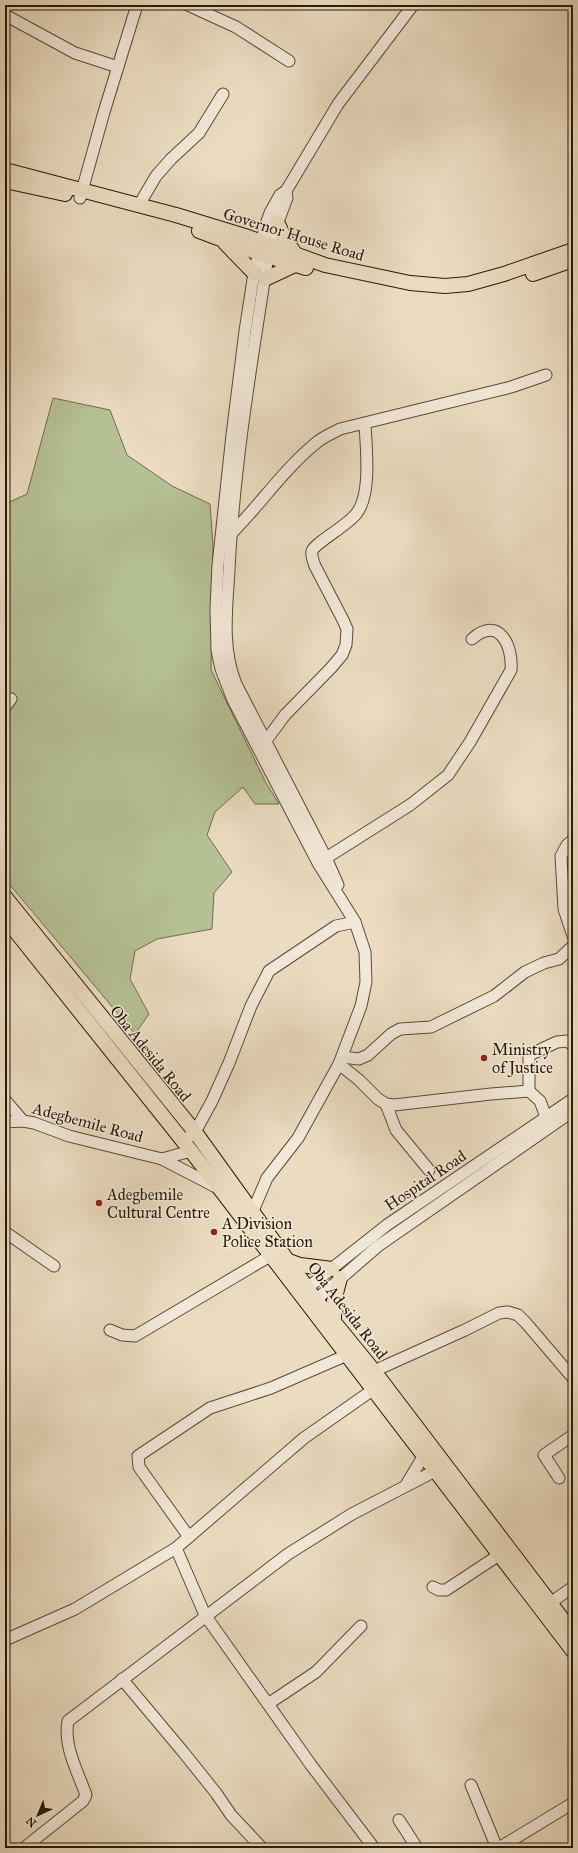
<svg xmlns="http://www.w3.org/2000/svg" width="578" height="1853" viewBox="0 0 578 1853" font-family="'IM FELL Great Primer',serif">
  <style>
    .green { fill: #b5c194; stroke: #6e6d4e }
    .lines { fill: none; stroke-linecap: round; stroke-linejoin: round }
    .minor-casing { stroke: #584a36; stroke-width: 13 }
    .major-casing { stroke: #271907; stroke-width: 16 }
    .minor { stroke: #f2e8d7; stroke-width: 11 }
    .major { stroke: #ebdcc1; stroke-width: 14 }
    .poi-dot { fill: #8f2418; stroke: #f2e8d7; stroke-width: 1.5 }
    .labels { text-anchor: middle; stroke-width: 3; stroke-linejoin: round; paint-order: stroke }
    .street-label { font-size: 16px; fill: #271907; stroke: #f2e8d7 }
    .poi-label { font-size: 16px; fill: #271907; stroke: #f2e8d7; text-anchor: start }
  </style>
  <rect width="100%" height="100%" fill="#ebdcc1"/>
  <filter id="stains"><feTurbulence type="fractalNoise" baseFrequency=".005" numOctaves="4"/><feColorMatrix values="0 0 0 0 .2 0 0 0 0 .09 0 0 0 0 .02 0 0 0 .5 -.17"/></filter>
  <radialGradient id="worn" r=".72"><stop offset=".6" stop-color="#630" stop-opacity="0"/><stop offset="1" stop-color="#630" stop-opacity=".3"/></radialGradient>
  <polygon class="green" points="53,398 110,410 127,455 172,486 210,504 213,546 211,670 266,783 279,804 255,804 243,787 215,812 207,835 232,872 214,893 212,929 157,939 135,951 130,979 149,1014 135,1034 5,879 5,504 27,494"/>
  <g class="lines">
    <defs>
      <g id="minor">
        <polyline points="188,5 236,27 289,61"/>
        <polyline points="5,15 75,53 118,67"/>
        <path d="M286,191L287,198L273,235L268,256C252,360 234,464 229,570C227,608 221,647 236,684L326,858L338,885"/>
        <polyline points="80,198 104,112 137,5"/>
        <polyline points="139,205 156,176 171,159 199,133 223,94"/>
        <path d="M230,535C260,505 283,470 316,443C323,437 333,433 340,429L511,387L546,375"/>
        <polyline points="5,707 11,699"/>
        <path d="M265,742L285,715L331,668L342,655L346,645L347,629L343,620L315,566C313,561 311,556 312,551C315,543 348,525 356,514C372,495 366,447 365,424"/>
        <polyline points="573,840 567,845 561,856 564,909 573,936"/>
        <path d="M326,858L410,805L448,775L470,742L511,670C513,646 499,615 472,639"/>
        <polyline points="342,1057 359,1059 368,1055 391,1034 400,1029 431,1027 494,996 525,972 544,963 559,959 573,946"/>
        <polyline points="339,1064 359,1080 378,1099 386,1104 394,1105 491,1094 529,1091 540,1101 546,1117"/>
        <polyline points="529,1091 529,1055 557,1042 567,1041 573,1045"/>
        <polyline points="5,1100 23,1121"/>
        <polyline points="386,1104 396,1130 429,1170"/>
        <polyline points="5,1122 23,1121 34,1123 69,1136 162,1159 218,1188"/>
        <polyline points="189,1137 195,1132 212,1101 229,1063 251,1006 269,971 336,926 355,922"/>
        <polyline points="162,1159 191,1151"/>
        <polyline points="252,1213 267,1178 298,1138 339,1064 361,1006 366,982 365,952 355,922 318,863 233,700 221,669 217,650 216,609 218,565 232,435 245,331 254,273 265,227 270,213 280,195 286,191 338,104 413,5"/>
        <polyline points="5,1232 54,1266"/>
        <polyline points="302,1292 387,1225 573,1099"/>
        <polyline points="310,1305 378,1246 573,1111"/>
        <polyline points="110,1330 122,1335 135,1336 270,1256"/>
        <polyline points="374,1371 465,1330 499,1313 508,1312 518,1315 526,1323 573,1378"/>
        <polyline points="374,1389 304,1438 176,1548 205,1615 311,1765 374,1848"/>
        <polyline points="559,1478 544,1455 573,1435"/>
        <polyline points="406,1485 424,1455"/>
        <polyline points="189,1537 139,1467 138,1456 210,1408 271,1388 347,1355"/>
        <polyline points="433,1587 439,1590 446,1590 505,1551"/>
        <polyline points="550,1603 573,1587"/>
        <polyline points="5,1640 75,1609 176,1548"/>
        <polyline points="122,1679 184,1753 216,1793 231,1815 262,1848"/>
        <polyline points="268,1704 316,1672 361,1626"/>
        <polyline points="471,1785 497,1848"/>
        <polyline points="399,1820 417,1848"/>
        <path d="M24,1848L83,1801L86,1795C78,1772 63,1746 68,1721L288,1554L352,1514L435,1471"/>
        <polyline points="499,1848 573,1803"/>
      </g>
      <g id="major">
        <polyline points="5,170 176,215 248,237 325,265 410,283 445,286 468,284 504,274 573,250"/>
        <polyline points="5,181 65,194"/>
        <polyline points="277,222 285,239 296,255"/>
        <polyline points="199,231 258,253 306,268"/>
        <polyline points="225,243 254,273"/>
        <polyline points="533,274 573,260"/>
        <polyline points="265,279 295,265"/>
        <polyline points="5,897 195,1132 316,1300 374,1371 573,1633"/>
        <polyline points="5,918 191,1151 573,1651"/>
        <polyline points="286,1260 300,1265 332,1269"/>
        <polyline points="334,1322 334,1301 340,1278"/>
      </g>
    </defs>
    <use href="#minor" class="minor-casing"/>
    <use href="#major" class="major-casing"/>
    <use href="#minor" class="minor"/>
    <use href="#major" class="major"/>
  </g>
  <g class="poi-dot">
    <circle cx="484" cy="1058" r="4"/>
    <circle cx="99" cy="1203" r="4"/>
    <circle cx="214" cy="1232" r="4"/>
  </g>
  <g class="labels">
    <g class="street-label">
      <text transform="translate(294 234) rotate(17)" y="6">Governor House Road</text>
      <text transform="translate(151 1053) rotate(51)" y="6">Oba Adesida Road</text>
      <text transform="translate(88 1122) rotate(15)" y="6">Adegbemile Road</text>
      <text transform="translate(425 1180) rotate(-34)" y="6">Hospital Road</text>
      <text transform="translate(348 1310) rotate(52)" y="6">Oba Adesida Road</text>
    </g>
    <g class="poi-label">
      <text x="492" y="1055">Ministry<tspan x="492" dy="18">of Justice</tspan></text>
      <text x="107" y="1200">Adegbemile<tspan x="107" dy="18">Cultural Centre</tspan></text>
      <text x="222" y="1229">A Division<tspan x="222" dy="18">Police Station</tspan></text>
    </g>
  </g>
  <rect width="578" height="1853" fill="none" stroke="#ebdcc1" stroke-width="20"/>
  <rect x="6" y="6" width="566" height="1841" fill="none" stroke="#271907" stroke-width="2"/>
  <rect x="10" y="10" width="558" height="1833" fill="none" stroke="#271907"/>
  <g transform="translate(38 1815) rotate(224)" stroke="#f2e8d7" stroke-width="3" paint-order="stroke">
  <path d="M0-3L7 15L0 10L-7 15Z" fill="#271907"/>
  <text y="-6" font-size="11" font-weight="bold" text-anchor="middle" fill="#271907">N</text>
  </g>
  <rect width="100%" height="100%" filter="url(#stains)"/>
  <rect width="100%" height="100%" fill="url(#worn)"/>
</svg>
